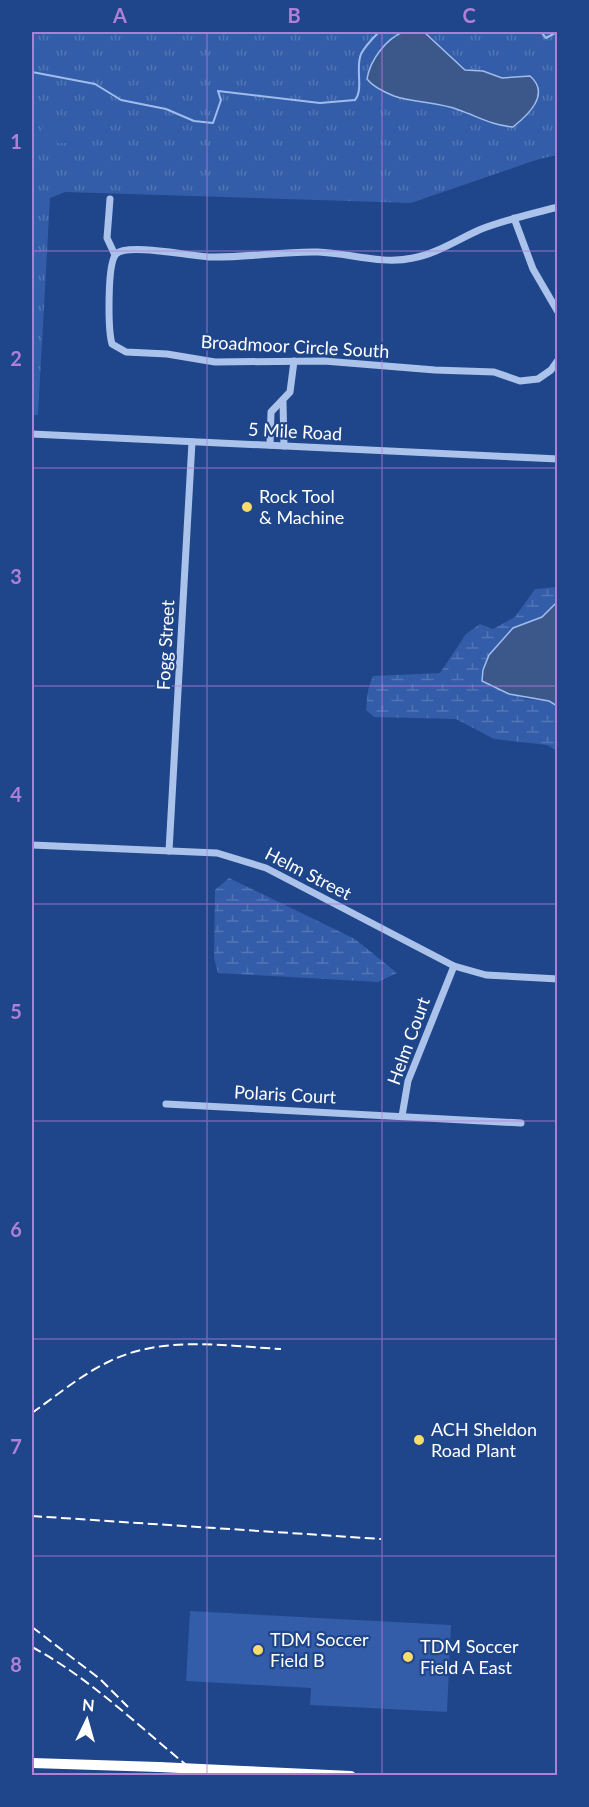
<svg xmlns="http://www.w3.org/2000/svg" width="589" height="1807" viewBox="0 0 589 1807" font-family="Lato,sans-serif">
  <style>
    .grass { fill: url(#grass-tufts) }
    .wetland { fill: url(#wetland-marsh) }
    .park { fill: #335da8 }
    .water { fill: #3c578a; stroke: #9fbced; stroke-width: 1.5 }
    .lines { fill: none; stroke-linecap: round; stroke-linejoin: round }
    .stream { stroke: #9fbced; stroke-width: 2 }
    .minor { stroke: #abc3eb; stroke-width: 7 }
    .highway { stroke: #fff; stroke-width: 10 }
    .rail { stroke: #fff; stroke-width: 2; stroke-dasharray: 10 4.5; stroke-linecap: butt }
    .highway-bridge { stroke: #fff; stroke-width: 10 }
    .grid { fill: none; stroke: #b080d9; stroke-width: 1.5; stroke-opacity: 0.55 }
    .poi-dot { fill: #f9dc6b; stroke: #1f458a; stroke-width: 2 }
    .labels { text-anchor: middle; stroke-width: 4.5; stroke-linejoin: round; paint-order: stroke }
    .street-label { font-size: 18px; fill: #fff; stroke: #1f458a }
    .poi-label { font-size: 18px; fill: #fff; stroke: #1f458a; text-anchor: start }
    .neatline { fill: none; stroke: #b080d9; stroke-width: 2 }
    .grid-label { font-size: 20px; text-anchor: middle; font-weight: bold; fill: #b080d9 }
  </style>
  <defs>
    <pattern id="grass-tufts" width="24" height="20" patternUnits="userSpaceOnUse" patternTransform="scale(1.5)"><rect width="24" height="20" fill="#335da8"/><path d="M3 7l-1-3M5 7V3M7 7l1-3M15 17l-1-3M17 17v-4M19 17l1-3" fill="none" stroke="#5275b5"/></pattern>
    <pattern id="wetland-marsh" width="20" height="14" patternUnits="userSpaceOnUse" patternTransform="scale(1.5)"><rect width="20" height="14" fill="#335da8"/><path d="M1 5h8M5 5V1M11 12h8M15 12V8" fill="none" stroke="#5275b5"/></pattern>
  </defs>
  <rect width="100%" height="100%" fill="#1f458a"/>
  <polygon class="grass" points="32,32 557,32 557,155 536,160 411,203 65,192 50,198 38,415 32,415"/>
  <g class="wetland">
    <polygon points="557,587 557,602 542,617 513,628 505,638 490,686 526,699 549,701 557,706 557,751 547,745 494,739 456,719 374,717 366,710 368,690 373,676 440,673 466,634 480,624 493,629 515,617 535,589"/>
    <polygon points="229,878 355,939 397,973 378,982 218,973 214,958 215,890"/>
  </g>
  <g class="park">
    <polygon points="44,118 55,119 54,142 42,142"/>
    <polygon points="59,119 71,120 69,143 57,143"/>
    <polygon points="190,1611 451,1625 447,1712 310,1705 311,1688 186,1681"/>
  </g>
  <g class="water">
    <path d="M403,32H424L465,70L483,71L502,78L530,76C551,94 528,115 513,127C491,125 479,117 459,110C438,102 415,103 394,96C384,92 373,87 367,79C370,60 386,39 403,32Z"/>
    <polygon points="557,602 557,706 549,701 509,694 482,681 483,670 489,655 513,628 542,617"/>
  </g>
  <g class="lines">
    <g class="stream">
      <polyline points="541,32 546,38 557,32"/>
      <path d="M32,72L95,84L121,100L166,109L194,121L213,123L221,100L218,91L320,103L355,100C364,89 355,68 361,54C365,46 373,38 379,32"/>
    </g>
    <g class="minor">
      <polyline points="110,199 107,238 115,255"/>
      <path d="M558,207C531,214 504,220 479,230C457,240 436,254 413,258C382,265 349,253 318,252C282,251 246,258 209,257C190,256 127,243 116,254C107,264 108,330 112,344L126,352L167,354L215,362L324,361L435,370L494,372L520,381L538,379L551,370L558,360"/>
      <polyline points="514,218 533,269 558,312"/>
      <polyline points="283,402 284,446"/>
      <polyline points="32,434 558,459"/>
      <polyline points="270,445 271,412 290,392 294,361"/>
      <polyline points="32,845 217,853 266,868 454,966 486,975 558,979"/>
      <polyline points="169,851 192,442"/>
      <polyline points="166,1104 521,1123"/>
      <polyline points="402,1116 408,1081 454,966"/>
    </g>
    <g class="highway">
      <polyline points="32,1763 159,1767"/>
      <polyline points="243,1771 351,1776"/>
    </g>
    <g class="rail">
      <path d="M32,1413C56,1396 81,1375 108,1362C162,1335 223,1346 281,1349"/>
      <polyline points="32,1516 381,1539"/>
      <polyline points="32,1627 100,1679 128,1707"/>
      <path d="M32,1647C95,1681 144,1732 200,1776"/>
    </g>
    <polyline class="highway-bridge" points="159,1767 243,1771"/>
  </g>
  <path class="grid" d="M207,32V1776M382,32V1776M32,251H558M32,468H558M32,686H558M32,904H558M32,1121H558M32,1339H558M32,1556H558"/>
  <g class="poi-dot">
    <circle cx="247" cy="507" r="6"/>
    <circle cx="419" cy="1440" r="6"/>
    <circle cx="258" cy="1650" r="6"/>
    <circle cx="408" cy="1657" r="6"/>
  </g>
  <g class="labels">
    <g class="street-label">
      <text transform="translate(295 347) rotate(3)" y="6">Broadmoor Circle South</text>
      <text transform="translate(295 432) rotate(3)" y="6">5 Mile Road</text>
      <text transform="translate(166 645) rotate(-87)" y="6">Fogg Street</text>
      <text transform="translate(308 874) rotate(27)" y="6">Helm Street</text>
      <text transform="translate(409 1041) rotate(-70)" y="6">Helm Court</text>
      <text transform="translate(285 1095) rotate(3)" y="6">Polaris Court</text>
    </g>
    <g class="poi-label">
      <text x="259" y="503">Rock Tool<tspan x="259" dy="21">&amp; Machine</tspan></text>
      <text x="431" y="1436">ACH Sheldon<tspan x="431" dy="21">Road Plant</tspan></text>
      <text x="270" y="1646">TDM Soccer<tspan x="270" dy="21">Field B</tspan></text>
      <text x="420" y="1653">TDM Soccer<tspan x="420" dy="21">Field A East</tspan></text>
    </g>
  </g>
  <rect width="589" height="1807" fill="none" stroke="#1f458a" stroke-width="66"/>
  <g transform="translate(87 1720) rotate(5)" stroke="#1f458a" stroke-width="4.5" paint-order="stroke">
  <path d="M0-4.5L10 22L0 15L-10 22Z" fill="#ffffff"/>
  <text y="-9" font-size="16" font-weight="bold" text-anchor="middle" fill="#ffffff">N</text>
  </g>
  <rect x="33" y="33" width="523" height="1741" class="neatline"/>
  <g class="grid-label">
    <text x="120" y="23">A</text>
    <text x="294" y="23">B</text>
    <text x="469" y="23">C</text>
    <text x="16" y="149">1</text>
    <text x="16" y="366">2</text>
    <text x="16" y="584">3</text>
    <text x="16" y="802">4</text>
    <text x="16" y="1019">5</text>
    <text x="16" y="1237">6</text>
    <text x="16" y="1454">7</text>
    <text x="16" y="1672">8</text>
  </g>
</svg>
